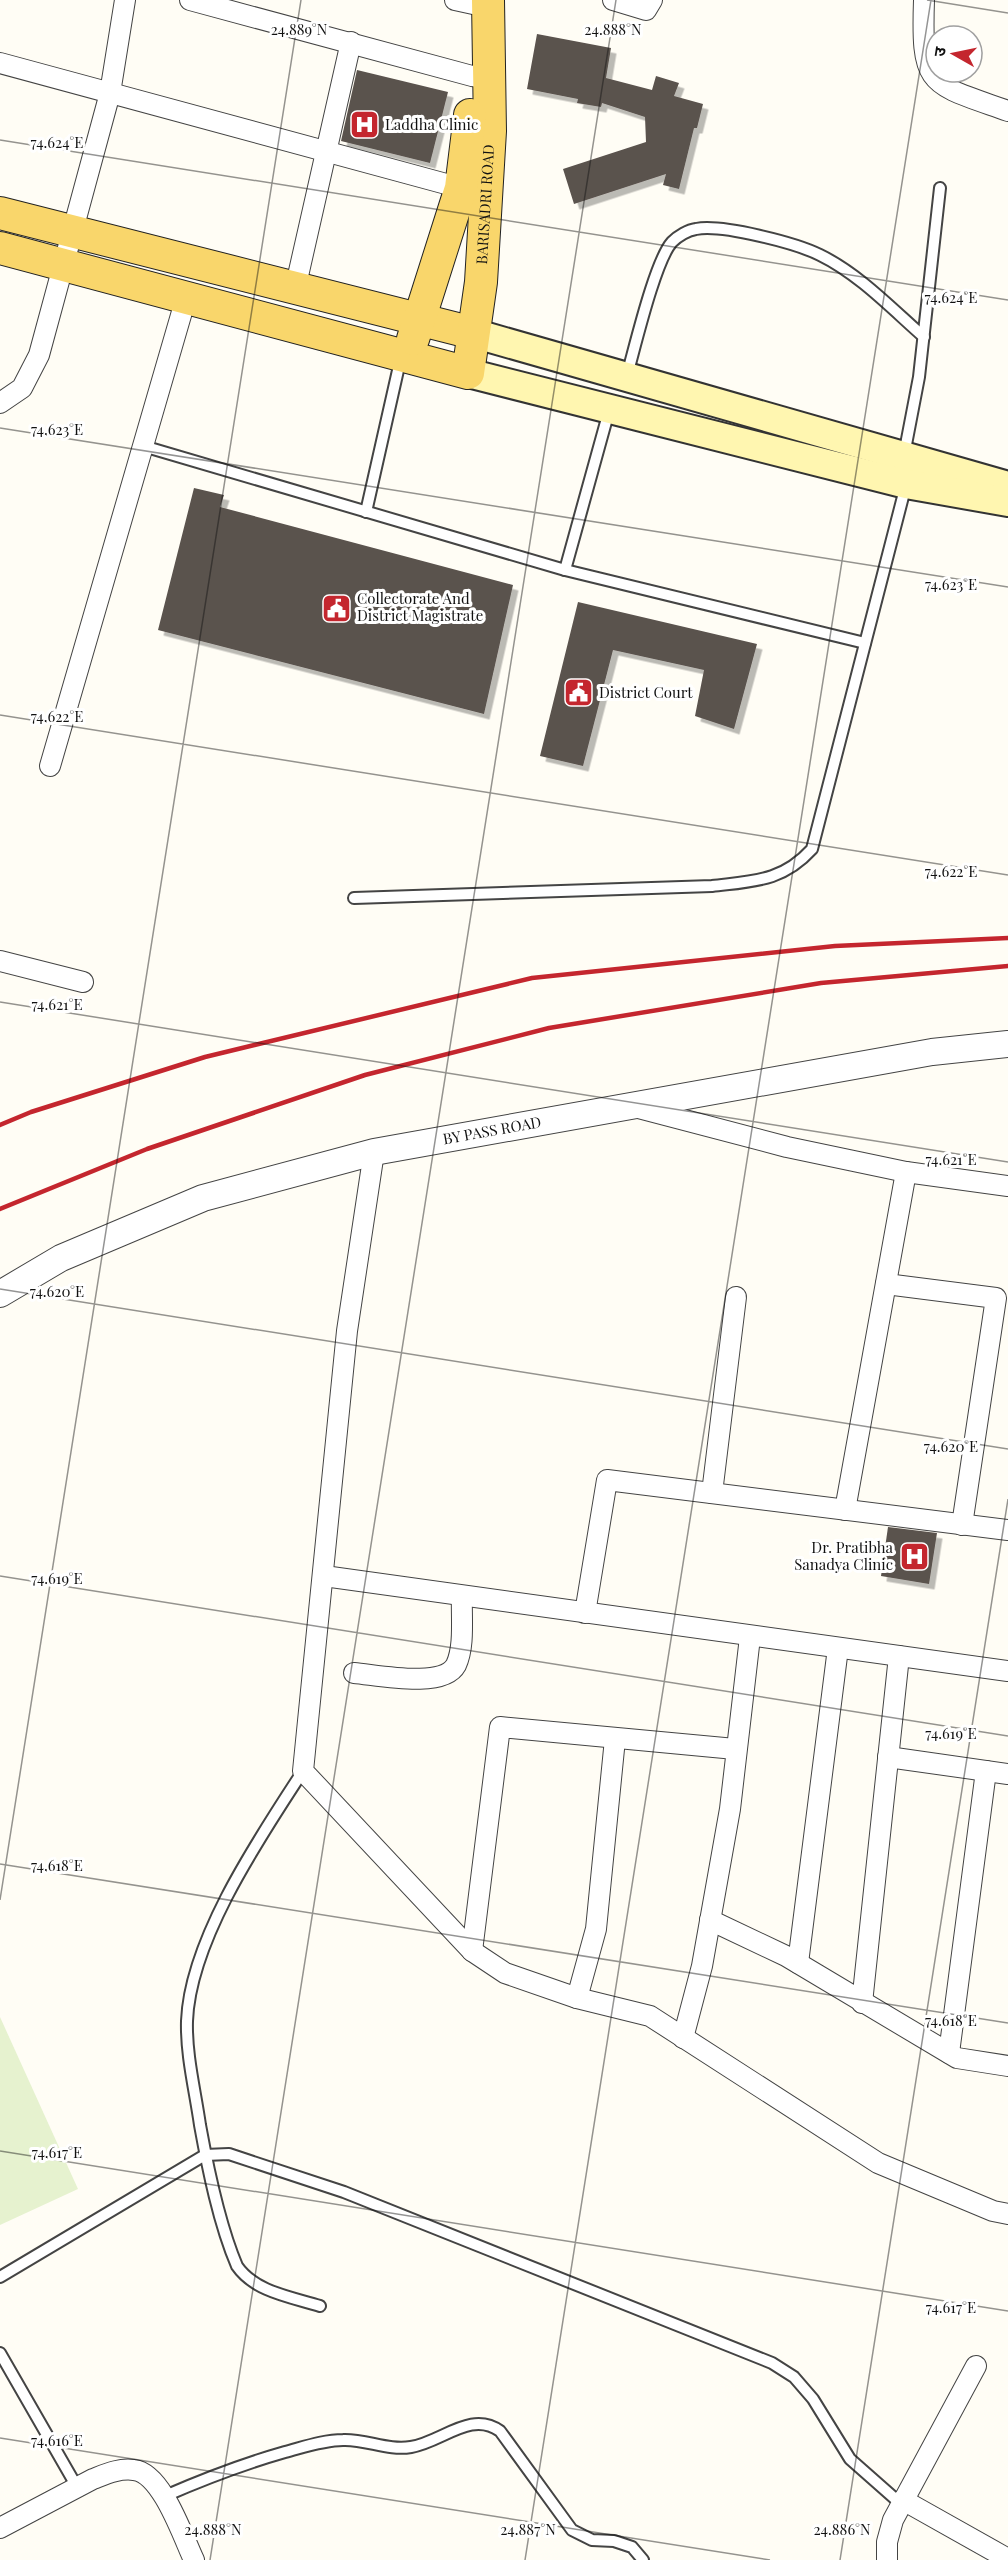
<svg xmlns="http://www.w3.org/2000/svg" width="1008" height="2560" viewBox="0 0 1008 2560" font-family="'Playfair Display','Noto Sans Devanagari',serif">
  <style>
    .pitch { fill: #e6f2cf }
    .building { fill: #5a524d; filter: url(#shadow) }
    .lines { fill: none; stroke-linecap: round; stroke-linejoin: round }
    .service-casing { stroke: #444; stroke-width: 14 }
    .minor-casing { stroke: #444; stroke-width: 22 }
    .tertiary-casing { stroke: #444; stroke-width: 28 }
    .secondary-casing { stroke: #333; stroke-width: 32 }
    .primary-casing { stroke: #222; stroke-width: 34 }
    .service { stroke: #fff; stroke-width: 10 }
    .minor { stroke: #fff; stroke-width: 20 }
    .tertiary { stroke: #fff; stroke-width: 26 }
    .secondary { stroke: #fff6b0; stroke-width: 28 }
    .primary { stroke: #f9d66b; stroke-width: 32 }
    .rail { stroke: #c4262e; stroke-width: 4.5 }
    .ticks { fill: none; stroke: #111; stroke-width: 1.5; stroke-opacity: 0.45 }
    .labels { text-anchor: middle; stroke-width: 6; stroke-linejoin: round; paint-order: stroke }
    .poi-label { font-size: 15px; fill: #111; stroke: #fff; text-anchor: start }
    .street-label { font-size: 15px; fill: #111; stroke: #fff }
    .ticks-label { font-size: 15px; text-anchor: middle; fill: #111; stroke: #fff; stroke-width: 6; stroke-linejoin: round; paint-order: stroke }
  </style>
  <defs>
    <filter id="shadow"><feDropShadow dx="5.5" dy="5.5" stdDeviation="0" flood-color="#0004"/></filter>
  </defs>
  <rect width="100%" height="100%" fill="#fffdf5"/>
  <polygon class="pitch" points="0,2017 78,2189 0,2225"/>
  <g class="building">
    <polygon points="537,34 611,48 606,78 652,90 656,76 679,83 674,96 703,104 697,128 694,128 679,189 663,185 666,174 574,204 563,169 646,142 645,117 602,103 601,107 577,103 578,99 527,89"/>
    <polygon points="357,70 448,92 430,163 341,141"/>
    <polygon points="194,488 224,495 220,507 513,585 484,714 158,630"/>
    <polygon points="578,602 757,644 734,729 695,716 704,670 613,650 583,766 540,756"/>
    <polygon points="888,1527 937,1533 929,1584 881,1576"/>
  </g>
  <g class="lines">
    <defs>
      <g id="service">
        <path d="M627,375C635,347 655,261 672,242C678,236 688,230 696,229C722,224 796,243 820,255C859,274 892,309 924,337"/>
        <polyline points="609,411 565,570 865,643"/>
        <polyline points="143,446 565,570"/>
        <polyline points="904,455 919,377 940,188"/>
        <polyline points="366,512 401,357"/>
        <path d="M354,898L712,886C753,881 782,882 812,849L906,485"/>
        <path d="M303,1771C260,1837 190,1940 187,2021C186,2055 195,2090 200,2125C208,2169 219,2224 237,2266C255,2292 291,2297 320,2306"/>
        <polyline points="0,2277 205,2155 229,2154 344,2192 772,2363 794,2377 813,2399 850,2459 901,2504"/>
        <polyline points="0,2353 77,2487"/>
        <path d="M165,2496C204,2479 243,2464 285,2452C304,2447 324,2440 343,2440C366,2439 388,2451 411,2447C442,2442 471,2410 500,2431L572,2530L592,2540L614,2541L632,2547L643,2560"/>
      </g>
      <g id="minor">
        <polyline points="190,0 472,76 488,78"/>
        <polyline points="455,0 487,7"/>
        <polyline points="613,0 646,10 652,0"/>
        <path d="M924,0C921,88 929,83 1008,111"/>
        <polyline points="0,63 472,191"/>
        <polyline points="295,289 351,42"/>
        <polyline points="0,403 22,388 39,355 110,93 125,0"/>
        <polyline points="50,766 186,298"/>
        <polyline points="0,961 83,982"/>
        <polyline points="635,1107 787,1147 906,1172 1008,1186"/>
        <polyline points="374,1152 347,1331 303,1771 472,1951 505,1973 577,1998 650,2016 878,2163 993,2211 1008,2214"/>
        <polyline points="886,1284 996,1298 962,1525"/>
        <polyline points="712,1493 736,1297"/>
        <polyline points="845,1510 906,1172"/>
        <polyline points="324,1576 1008,1671"/>
        <polyline points="585,1613 607,1480 1008,1530"/>
        <path d="M354,1673C378,1675 443,1689 456,1665C465,1646 461,1616 462,1596"/>
        <polyline points="888,1757 1008,1774"/>
        <polyline points="710,1920 786,1956 957,2058 1008,2066"/>
        <polyline points="472,1951 500,1727 735,1749"/>
        <polyline points="798,1963 838,1648"/>
        <polyline points="577,1998 596,1929 615,1739"/>
        <polyline points="862,2003 899,1656"/>
        <polyline points="683,2038 702,1966 730,1809 750,1637"/>
        <polyline points="949,2053 986,1771"/>
        <polyline points="903,2500 1008,2559"/>
        <path d="M0,2528L93,2479C106,2474 119,2468 134,2470C162,2473 183,2537 194,2560"/>
        <polyline points="887,2560 887,2542 893,2520 976,2366"/>
      </g>
      <g id="tertiary">
        <path id="s1" d="M0,1294L61,1258L203,1198L374,1152L932,1052L1008,1044"/>
      </g>
      <g id="secondary">
        <polyline points="473,333 1008,486"/>
        <polyline points="468,373 906,484 1008,502"/>
      </g>
      <g id="primary">
        <polyline points="0,213 473,333"/>
        <path id="s2" d="M0,248L468,373L481,282L490,131L488,0"/>
        <polyline points="413,339 461,188 470,115"/>
      </g>
    </defs>
    <use href="#service" class="service-casing"/>
    <use href="#minor" class="minor-casing"/>
    <use href="#tertiary" class="tertiary-casing"/>
    <use href="#secondary" class="secondary-casing"/>
    <use href="#primary" class="primary-casing"/>
    <use href="#service" class="service"/>
    <use href="#minor" class="minor"/>
    <use href="#tertiary" class="tertiary"/>
    <use href="#secondary" class="secondary"/>
    <use href="#primary" class="primary"/>
    <g class="rail">
      <polyline points="0,1125 31,1112 205,1057 532,978 835,946 1008,938"/>
      <polyline points="0,1209 147,1149 365,1075 549,1028 821,983 1008,966"/>
    </g>
  </g>
  <path class="ticks" d="M927,0L1008,13M0,140L1008,300M0,428L1008,587M0,715L1008,875M0,1002L1008,1162M0,1289L1008,1449M0,1576L1008,1736M0,1864L1008,2023M0,1900L301,0M0,2151L1008,2311M0,2438L770,2560M210,2560L616,0M525,2560L931,0M840,2560L1008,1499"/>
  <defs>
    <symbol id="hospital-square" viewBox="-11 -11 22 22"><rect x="-9" y="-9" width="18" height="18" rx="4" fill="#c4262e" stroke="#fff"/><path d="M-5-5h3v3.5h4V-5h3V5h-3V1.5h-4V5h-3Z" fill="#fff"/></symbol>
    <symbol id="civic-square" viewBox="-11 -11 22 22"><rect x="-9" y="-9" width="18" height="18" rx="4" fill="#c4262e" stroke="#fff"/><path d="M-.6-6.5H3V-4.5H.6V-3L4-1V1h2V6H-6V1h2V-1L-.6-3ZM-1.2 2.5V6h2.4V2.5Z" fill="#fff"/></symbol>
  </defs>
  <g fill-rule="evenodd">
    <use href="#hospital-square" x="348" y="108" width="33" height="33"/>
    <use href="#civic-square" x="320" y="592" width="33" height="33"/>
    <use href="#civic-square" x="562" y="676" width="33" height="33"/>
    <use href="#hospital-square" x="898" y="1540" width="33" height="33"/>
  </g>
  <g class="labels">
    <g class="poi-label">
      <text x="385" y="130">Laddha Clinic</text>
      <text x="357" y="604">Collectorate And<tspan x="357" dy="17">District Magistrate</tspan></text>
      <text x="599" y="698">District Court</text>
      <text x="893" y="1553" text-anchor="end">Dr. Pratibha<tspan x="893" dy="17">Sanadya Clinic</tspan></text>
    </g>
    <g class="street-label">
      <text dy="5" stroke="none"><textPath href="#s2" startOffset="654">BARISADRI ROAD</textPath></text>
      <text dy="5" stroke="none"><textPath href="#s1" startOffset="522">BY PASS ROAD</textPath></text>
    </g>
  </g>
  <g class="ticks-label">
    <text x="299" y="35">24.889°N</text>
    <text x="613" y="35">24.888°N</text>
    <text x="57" y="148">74.624°E</text>
    <text x="951" y="303">74.624°E</text>
    <text x="57" y="435">74.623°E</text>
    <text x="951" y="590">74.623°E</text>
    <text x="57" y="722">74.622°E</text>
    <text x="951" y="877">74.622°E</text>
    <text x="57" y="1010">74.621°E</text>
    <text x="951" y="1165">74.621°E</text>
    <text x="57" y="1297">74.620°E</text>
    <text x="951" y="1452">74.620°E</text>
    <text x="57" y="1584">74.619°E</text>
    <text x="951" y="1739">74.619°E</text>
    <text x="57" y="1871">74.618°E</text>
    <text x="951" y="2026">74.618°E</text>
    <text x="57" y="2158">74.617°E</text>
    <text x="951" y="2313">74.617°E</text>
    <text x="57" y="2446">74.616°E</text>
    <text x="213" y="2535">24.888°N</text>
    <text x="528" y="2535">24.887°N</text>
    <text x="842" y="2535">24.886°N</text>
  </g>
  <g transform="translate(954 54) rotate(279)"><circle r="28" fill="#ffffff" stroke="#a0a0a0" stroke-width="1.5"/>
  <path d="M0-4.5L10 22L0 15L-10 22Z" fill="#c4262e"/>
  <text y="-9" font-size="16" font-weight="bold" text-anchor="middle" fill="#111111">उ</text>
  </g>
</svg>
